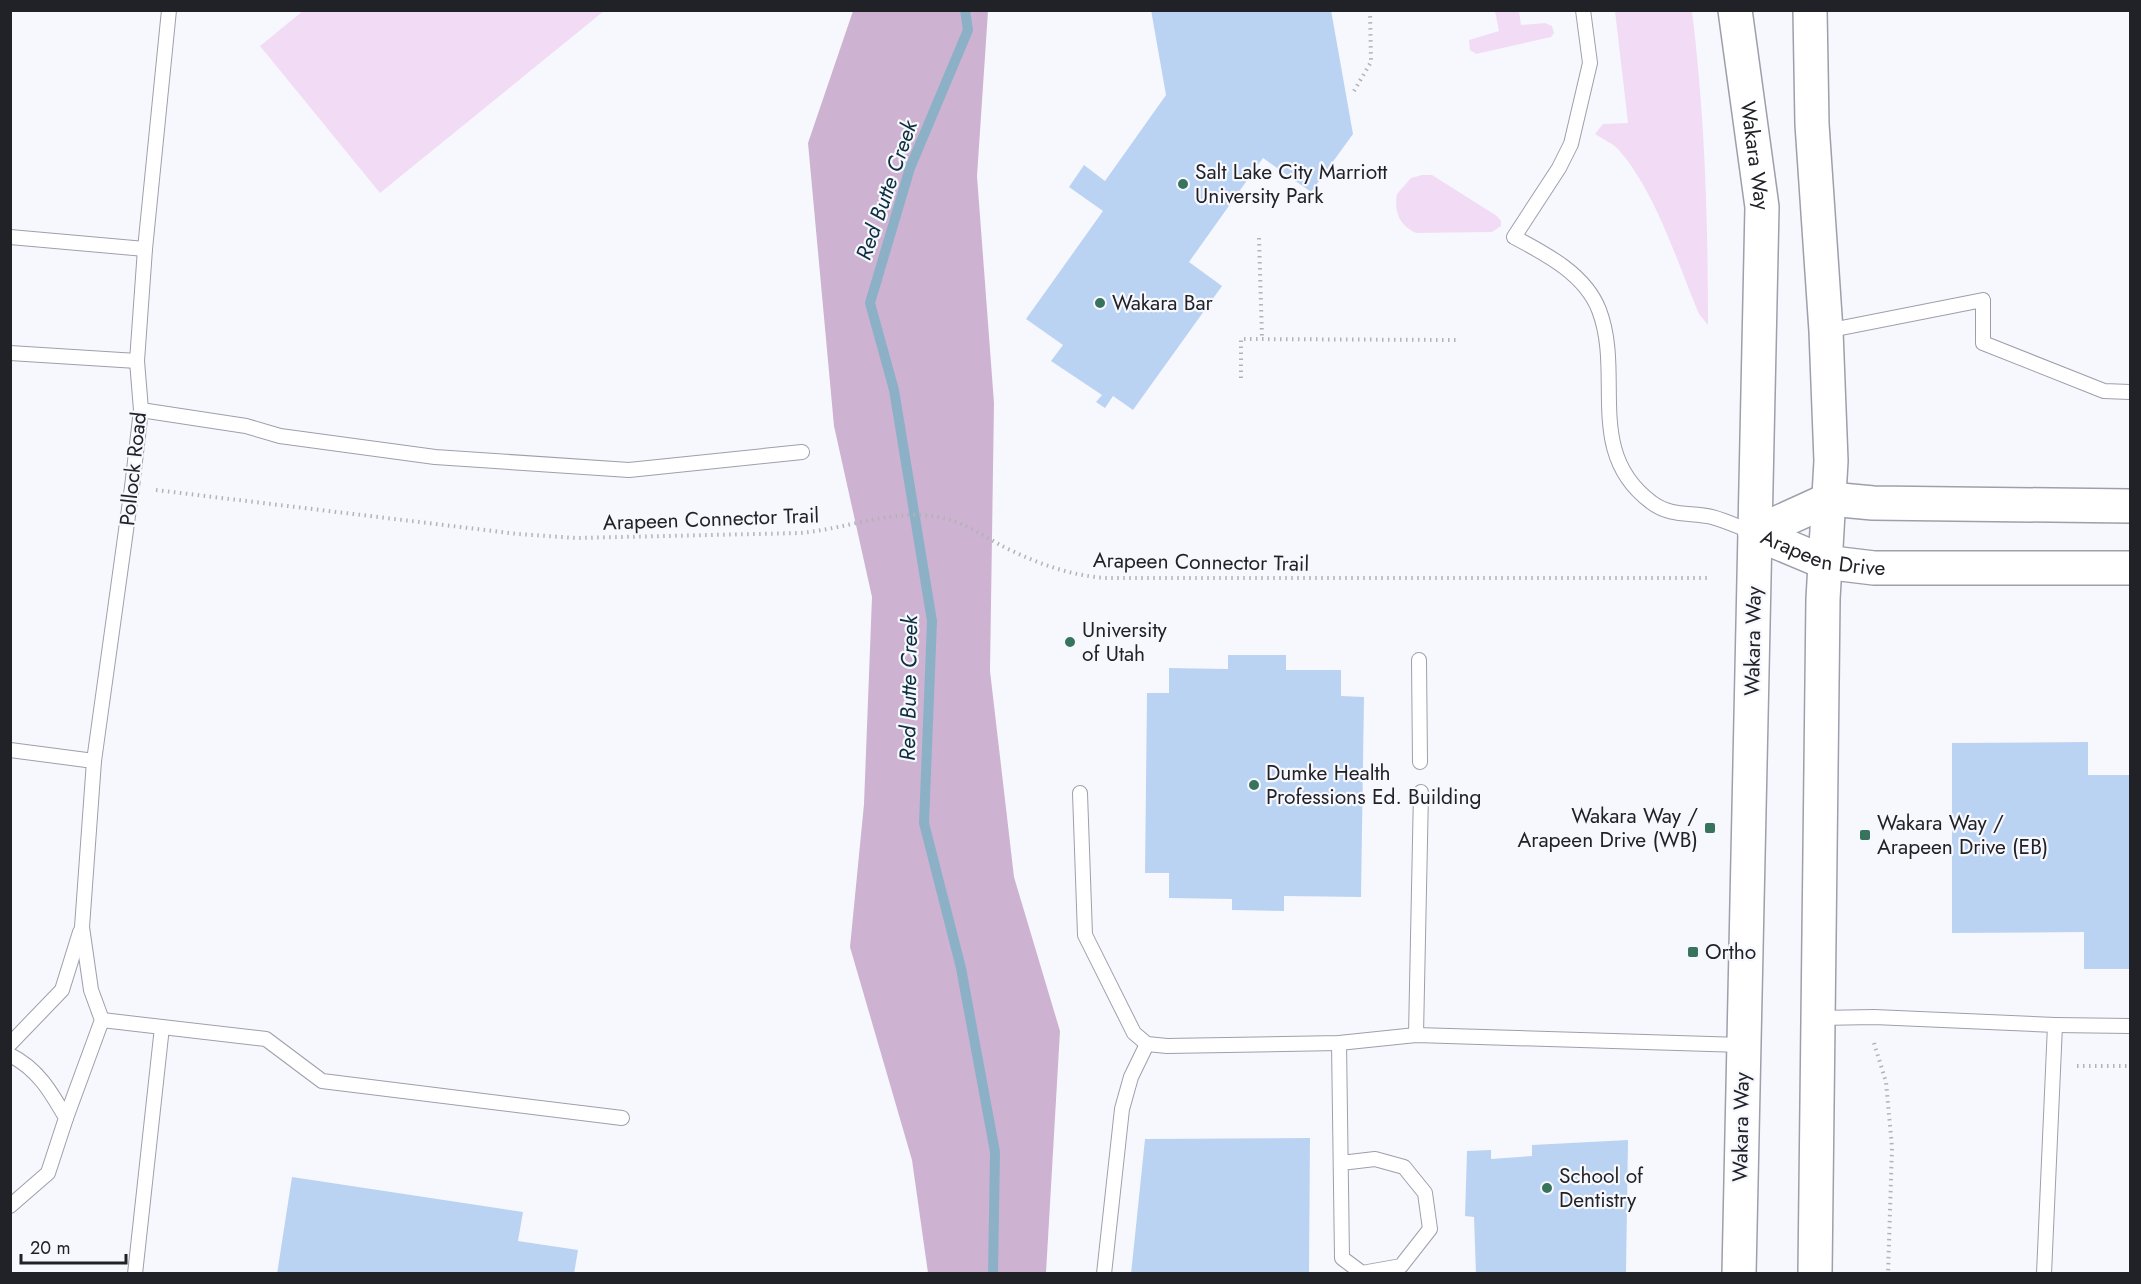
<svg xmlns="http://www.w3.org/2000/svg" width="2141" height="1284" viewBox="0 0 2141 1284" font-family="Jost,sans-serif">
  <style>
    .green { fill: #f2dcf5 }
    .forest { fill: #cdb3d1 }
    .lines { fill: none; stroke-linecap: round; stroke-linejoin: round }
    .stream { stroke: #8cb1c7; stroke-width: 10 }
    .building { fill: #bbd3f3 }
    .lane-casing { stroke: #9d9fac; stroke-width: 16 }
    .secondary-casing { stroke: #9d9fac; stroke-width: 36 }
    .path { stroke: #b2b3b8; stroke-width: 4; stroke-dasharray: 1.5 4.5; stroke-linecap: butt }
    .lane { stroke: #fff; stroke-width: 14 }
    .secondary { stroke: #fff; stroke-width: 33 }
    .poi-dot { fill: #38735d; stroke: #f7f8fd; stroke-width: 2 }
    .labels { text-anchor: middle; stroke-width: 4.5; stroke-linejoin: round; paint-order: stroke }
    .street-label { font-size: 21px; fill: #212227; stroke: #f7f8fd }
    .poi-label { font-size: 21px; fill: #212227; stroke: #f7f8fd; text-anchor: start }
    .water-label { font-size: 22px; font-style: italic; fill: #0c2e3e; stroke: #f7f8fd }
  </style>
  <rect width="100%" height="100%" fill="#f7f8fd"/>
  <g class="green">
    <polygon points="304,10 604,10 604,11 380,193 260,46"/>
    <polygon points="1495,11 1519,11 1521,25 1545,23 1552,26 1554,33 1551,37 1476,54 1470,50 1469,40 1499,31"/>
    <path d="M1615,11H1692C1705,116 1708,219 1708,325L1699,314C1677,262 1656,192 1618,149C1612,143 1602,139 1595,134L1603,124L1628,123Z"/>
    <path d="M1422,175H1432L1497,216L1501,221V226L1492,232L1416,233C1399,225 1394,212 1397,194L1411,178Z"/>
  </g>
  <polygon class="forest" points="853,11 988,11 977,176 994,403 990,671 1014,877 1060,1031 1046,1273 928,1273 912,1160 850,947 864,804 872,597 834,426 808,143"/>
  <g class="lines">
    <polyline class="stream" points="965,10 968,30 910,168 870,303 894,390 932,621 924,823 961,968 995,1152 993,1274"/>
  </g>
  <g class="building">
    <polygon points="1151,10 1331,10 1353,134 1311,192 1263,158 1189,262 1222,286 1133,410 1113,396 1105,408 1096,402 1102,395 1051,361 1063,345 1026,319 1103,211 1069,187 1084,165 1105,181 1166,95"/>
    <polygon points="1228,655 1286,655 1286,670 1341,670 1341,696 1364,697 1361,897 1284,896 1284,911 1232,910 1232,899 1169,898 1169,873 1145,873 1147,693 1169,693 1169,668 1228,669"/>
    <polygon points="2088,742 2088,775 2130,775 2130,969 2084,969 2084,932 1952,933 1952,743"/>
    <polygon points="1310,1138 1309,1274 1131,1274 1145,1139"/>
    <polygon points="1628,1140 1626,1274 1476,1274 1474,1217 1465,1216 1467,1151 1491,1150 1491,1159 1532,1156 1532,1145"/>
    <polygon points="292,1177 523,1212 518,1241 578,1250 574,1274 277,1274"/>
  </g>
  <g class="lines">
    <defs>
      <g id="lane">
        <path d="M1583,10L1590,63L1571,144L1559,168L1514,237C1546,254 1585,274 1599,310C1624,375 1584,452 1651,502C1670,517 1691,512 1712,517C1727,521 1741,528 1755,533"/>
        <polyline points="10,237 145,249"/>
        <polyline points="1826,331 1983,300 1983,343 2104,391 2130,392"/>
        <polyline points="10,353 137,361"/>
        <polyline points="141,410 246,426 280,436 435,457 629,470 802,452"/>
        <polyline points="1419,660 1420,762"/>
        <polyline points="10,750 94,761"/>
        <polyline points="1080,793 1085,935 1134,1033 1147,1044 1167,1046 1339,1043 1416,1035 1742,1045"/>
        <polyline points="1819,1018 1874,1017 2055,1025 2044,1274"/>
        <polyline points="102,1020 266,1039 322,1081 622,1118"/>
        <polyline points="2055,1025 2130,1026"/>
        <polyline points="1416,1035 1421,792"/>
        <polyline points="1339,1043 1342,1258 1362,1273 1401,1266 1430,1229 1425,1193 1404,1167 1375,1159 1341,1163"/>
        <polyline points="10,1044 62,990 80,932"/>
        <path d="M10,1055C38,1069 51,1092 66,1118L48,1173L10,1206"/>
        <polyline points="66,1118 102,1020 91,990 82,927 94,761 132,487 141,410 137,361 145,249 169,10"/>
        <polyline points="135,1274 162,1027"/>
        <polyline points="1104,1274 1122,1109 1131,1077 1147,1044"/>
      </g>
      <g id="secondary">
        <path id="s1" d="M1735,10L1762,207L1739,1274"/>
        <polyline points="1810,10 1812,124 1826,331 1831,461 1823,599 1815,1274"/>
        <polyline points="1755,533 1830,499 1873,503 2130,506"/>
        <path id="s2" d="M1755,533L1824,562L1874,568H2130"/>
      </g>
    </defs>
    <use href="#lane" class="lane-casing"/>
    <use href="#secondary" class="secondary-casing"/>
    <g class="path">
      <polyline points="1354,91 1371,62 1370,10"/>
      <polyline points="1259,238 1262,338"/>
      <polyline points="1241,378 1241,339 1457,340"/>
      <path d="M156,490L518,534L576,538L801,533C852,528 900,505 951,520C969,526 987,538 1004,547C1036,563 1069,575 1104,578H1710"/>
      <polyline points="1874,1043 1886,1082 1892,1147 1888,1274"/>
      <polyline points="2077,1066 2130,1066"/>
    </g>
    <use href="#lane" class="lane"/>
    <use href="#secondary" class="secondary"/>
  </g>
  <g class="poi-dot">
    <circle cx="1183" cy="184" r="6"/>
    <circle cx="1100" cy="303" r="6"/>
    <circle cx="1070" cy="642" r="6"/>
    <circle cx="1254" cy="785" r="6"/>
    <rect x="1704" y="822" width="12" height="12" rx="3"/>
    <rect x="1859" y="829" width="12" height="12" rx="3"/>
    <rect x="1687" y="946" width="12" height="12" rx="3"/>
    <circle cx="1547" cy="1188" r="6"/>
  </g>
  <g class="labels">
    <g class="street-label">
      <text dy="7" stroke="none"><textPath href="#s1" startOffset="147">Wakara Way</textPath></text>
      <text transform="translate(133 469) rotate(-84)" y="7">Pollock Road</text>
      <text transform="translate(711 519) rotate(-2)" y="7">Arapeen Connector Trail</text>
      <text dy="7" stroke="none"><textPath href="#s2" startOffset="72">Arapeen Drive</textPath></text>
      <text transform="translate(1201 562) rotate(1)" y="7">Arapeen Connector Trail</text>
      <text transform="translate(1753 641) rotate(-89)" y="7">Wakara Way</text>
      <text transform="translate(1741 1127) rotate(-89)" y="7">Wakara Way</text>
    </g>
    <g class="poi-label">
      <text x="1195" y="179">Salt Lake City Marriott<tspan x="1195" dy="24">University Park</tspan></text>
      <text x="1112" y="310">Wakara Bar</text>
      <text x="1082" y="637">University<tspan x="1082" dy="24">of Utah</tspan></text>
      <text x="1266" y="780">Dumke Health<tspan x="1266" dy="24">Professions Ed. Building</tspan></text>
      <text x="1698" y="823" text-anchor="end">Wakara Way /<tspan x="1698" dy="24">Arapeen Drive (WB)</tspan></text>
      <text x="1877" y="830">Wakara Way /<tspan x="1877" dy="24">Arapeen Drive (EB)</tspan></text>
      <text x="1705" y="959">Ortho</text>
      <text x="1559" y="1183">School of<tspan x="1559" dy="24">Dentistry</tspan></text>
    </g>
    <g class="water-label">
      <text transform="translate(886 190) rotate(-71)" y="8">Red Butte Creek</text>
      <text transform="translate(908 688) rotate(-89)" y="8">Red Butte Creek</text>
    </g>
  </g>
  <rect width="2141" height="1284" fill="none" stroke="#212227" stroke-width="24"/>
  <path d="M21 1254v9h105v-9" fill="none" stroke="#212227" stroke-width="3"/>
  <text x="30" y="1254" font-size="18" fill="#212227" stroke="#f7f8fd" stroke-width="4.5" paint-order="stroke">20 m</text>
</svg>
